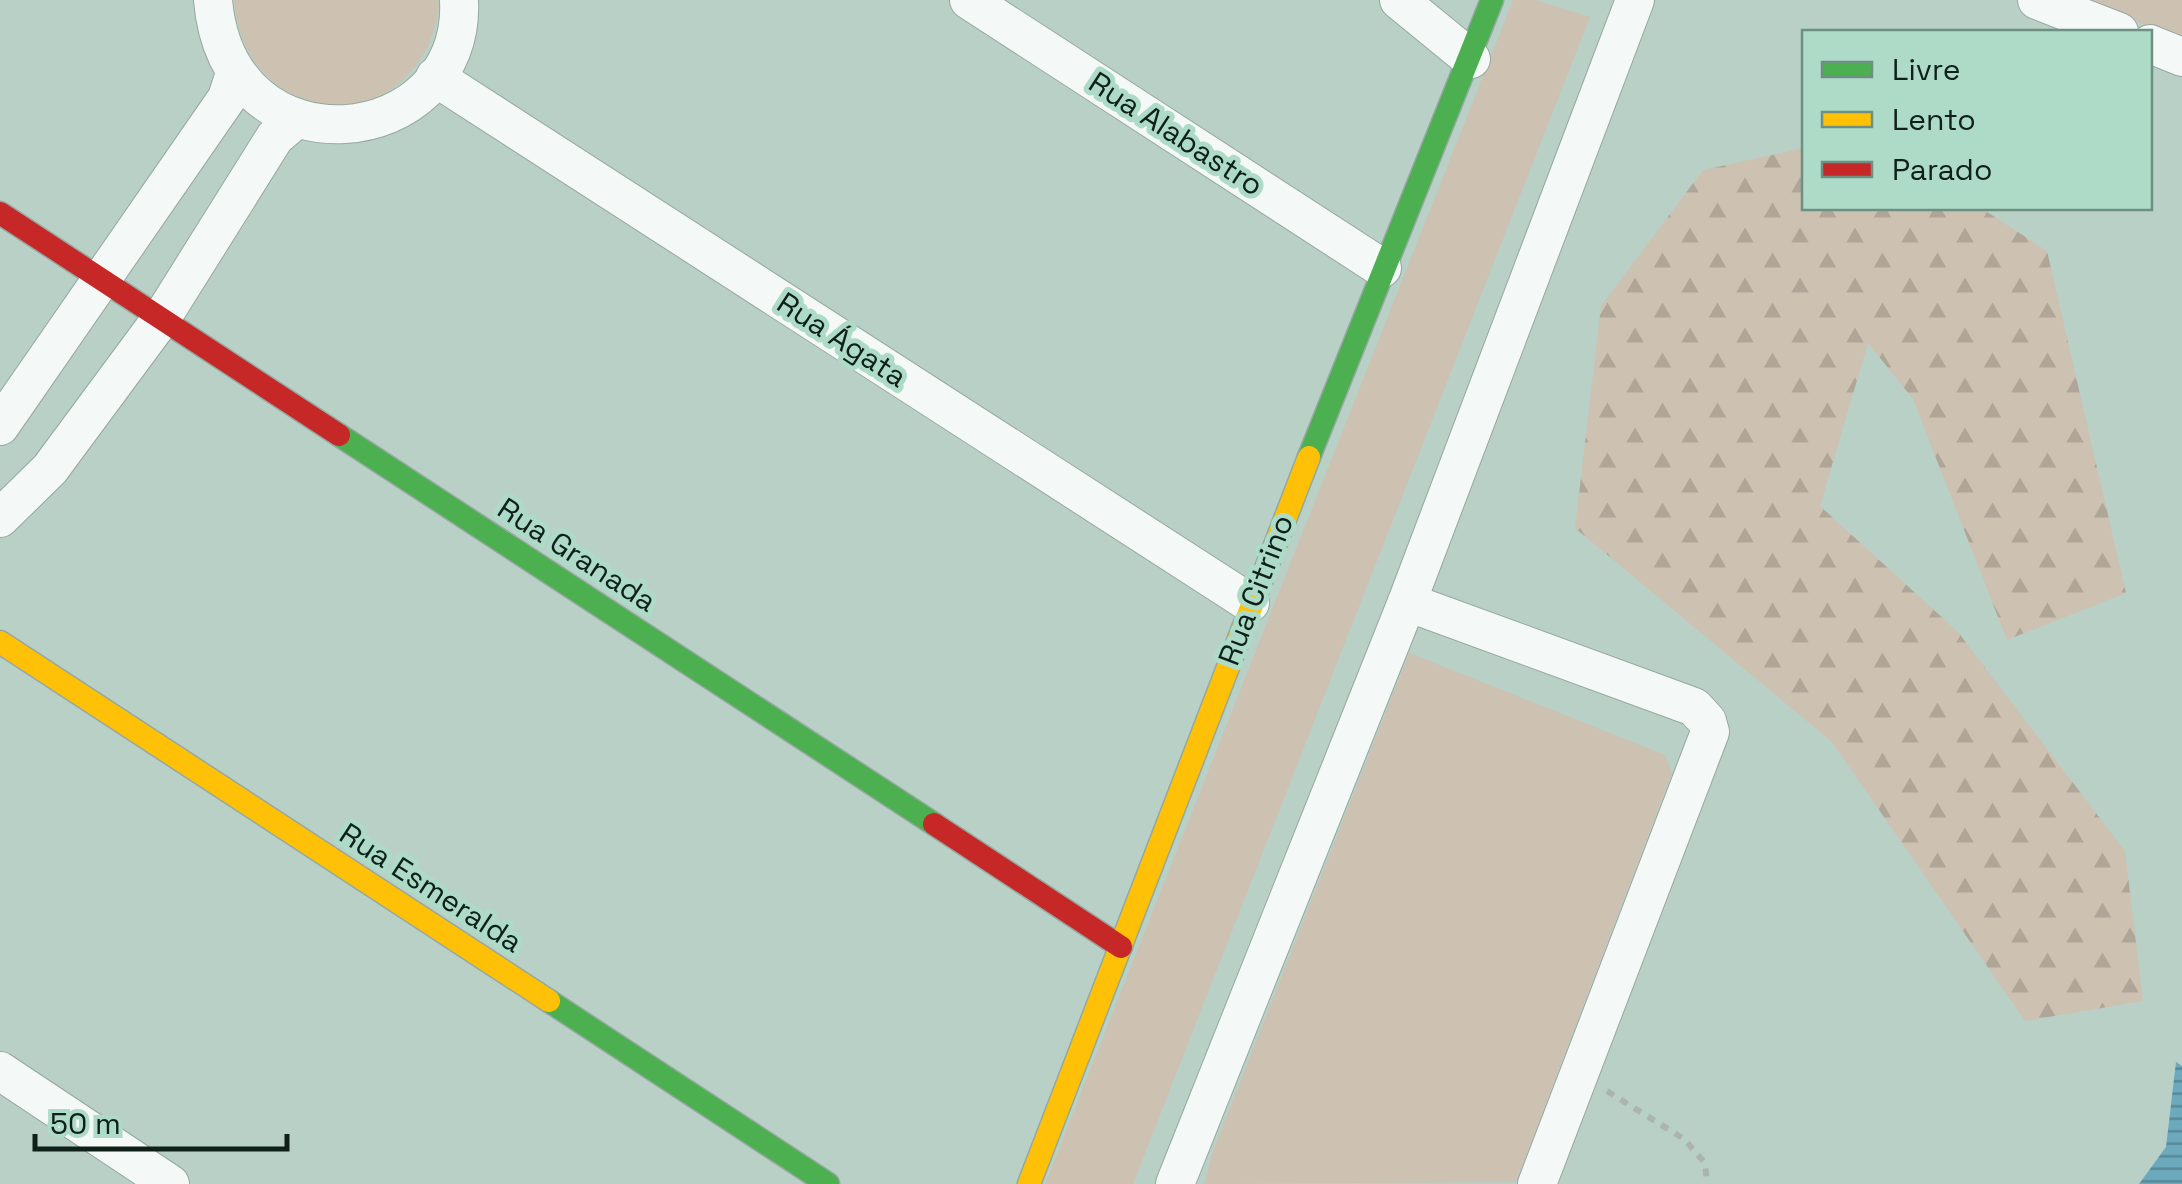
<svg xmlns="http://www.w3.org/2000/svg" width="2182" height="1184" viewBox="0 0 2182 1184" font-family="'Space Grotesk',sans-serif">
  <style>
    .green { fill: #cdc1b1 }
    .forest { fill: url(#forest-firs) }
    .water { fill: url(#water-rules) }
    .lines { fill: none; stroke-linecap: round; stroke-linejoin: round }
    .street-casing { stroke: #95a8a0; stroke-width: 40 }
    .fast-casing { stroke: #95a8a0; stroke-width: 25 }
    .slow-casing { stroke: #95a8a0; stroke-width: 25 }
    .jam-casing { stroke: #95a8a0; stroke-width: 25 }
    .path { stroke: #acb4b1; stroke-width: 6; stroke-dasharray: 8 8; stroke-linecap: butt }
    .street { stroke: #f4f8f6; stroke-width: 38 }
    .fast { stroke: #4caf50; stroke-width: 22 }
    .slow { stroke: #ffc107; stroke-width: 22 }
    .jam { stroke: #c62828; stroke-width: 22 }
    .labels { text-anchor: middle; stroke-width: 10; stroke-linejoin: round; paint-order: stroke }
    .street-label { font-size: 30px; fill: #0e2019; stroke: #addbc8 }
  </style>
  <defs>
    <pattern id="forest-firs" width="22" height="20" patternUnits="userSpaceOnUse" patternTransform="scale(2.5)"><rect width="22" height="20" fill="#cdc1b1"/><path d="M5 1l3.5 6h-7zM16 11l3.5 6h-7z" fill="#afa698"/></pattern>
    <pattern id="water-rules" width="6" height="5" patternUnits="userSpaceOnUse" patternTransform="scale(2.5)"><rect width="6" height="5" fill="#6ca9bc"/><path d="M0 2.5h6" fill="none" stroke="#578998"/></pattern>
  </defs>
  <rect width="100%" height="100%" fill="#b8d0c6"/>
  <g class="green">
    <path d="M234,0H438L439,6C422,141 245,136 234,0Z"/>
    <polygon points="1513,0 1535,0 1590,17 1133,1184 1045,1184"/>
    <polygon points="2083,0 2182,0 2182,40"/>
    <polygon points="1409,653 1665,755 1672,773 1516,1182 1204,1184 1214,1148"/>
  </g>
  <polygon class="forest" points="1804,148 1804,208 1981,208 2047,251 2126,593 2007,640 1913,399 1868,343 1820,506 1958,632 2125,851 2143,1001 2025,1021 1832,742 1575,528 1601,306 1703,170"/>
  <polygon class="water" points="2176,1062 2182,1066 2182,1184 2139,1184 2166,1147"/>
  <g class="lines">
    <defs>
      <g id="street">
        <path d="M213,0C228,179 467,152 459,0"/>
        <polyline points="969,0 1382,268"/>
        <polyline points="1399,0 1471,59"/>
        <polyline points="2037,0 2119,32"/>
        <polyline points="2150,44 2182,57"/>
        <polyline points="435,77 1250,603"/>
        <polyline points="0,426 227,98 235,73"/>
        <polyline points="0,518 50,469 161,319 275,137 296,119"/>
        <polyline points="1407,602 1694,707 1707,721 1710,732 1537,1184"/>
        <polyline points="0,1071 170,1184"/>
        <polyline points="1175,1184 1407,602 1635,0"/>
      </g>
      <g id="fast">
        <polyline points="339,435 934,824"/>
        <polyline points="1309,457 1492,0"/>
        <polyline points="549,1001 828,1184"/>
      </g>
      <g id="slow">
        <polyline points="0,642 549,1001"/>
        <polyline points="1029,1184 1309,457"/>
      </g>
      <g id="jam">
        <polyline points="0,213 339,435"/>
        <polyline points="934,824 1121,947"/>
      </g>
    </defs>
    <use href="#street" class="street-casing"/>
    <use href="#fast" class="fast-casing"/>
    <use href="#slow" class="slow-casing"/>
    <use href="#jam" class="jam-casing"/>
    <polyline class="path" points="1607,1091 1684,1139 1705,1163 1707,1184"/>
    <use href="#street" class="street"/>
    <use href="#fast" class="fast"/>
    <use href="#slow" class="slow"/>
    <use href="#jam" class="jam"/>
  </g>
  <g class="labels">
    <g class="street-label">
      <text transform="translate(1176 134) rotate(33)" y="10">Rua Alabastro</text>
      <text transform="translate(842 340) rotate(33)" y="10">Rua Ágata</text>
      <text transform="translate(577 555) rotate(33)" y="10">Rua Granada</text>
      <text transform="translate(1256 590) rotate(-69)" y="10">Rua Citrino</text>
      <text transform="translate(431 888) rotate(33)" y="10">Rua Esmeralda</text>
    </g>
  </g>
  <rect x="1802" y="30" width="350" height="180" fill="#addbc8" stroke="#6d9082" stroke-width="2.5"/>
  <rect x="1822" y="62" width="50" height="15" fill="#4caf50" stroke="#6d9082" stroke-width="2.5"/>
  <text x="1892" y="80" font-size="30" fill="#0e2019">Livre</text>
  <rect x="1822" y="112" width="50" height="15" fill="#ffc107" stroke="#6d9082" stroke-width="2.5"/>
  <text x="1892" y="130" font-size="30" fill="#0e2019">Lento</text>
  <rect x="1822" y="162" width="50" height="15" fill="#c62828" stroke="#6d9082" stroke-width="2.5"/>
  <text x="1892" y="180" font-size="30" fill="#0e2019">Parado</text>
  <path d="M35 1134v15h252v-15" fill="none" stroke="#0e2019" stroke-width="5"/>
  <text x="50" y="1134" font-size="30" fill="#0e2019" stroke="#addbc8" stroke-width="8" paint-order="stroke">50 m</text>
</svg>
